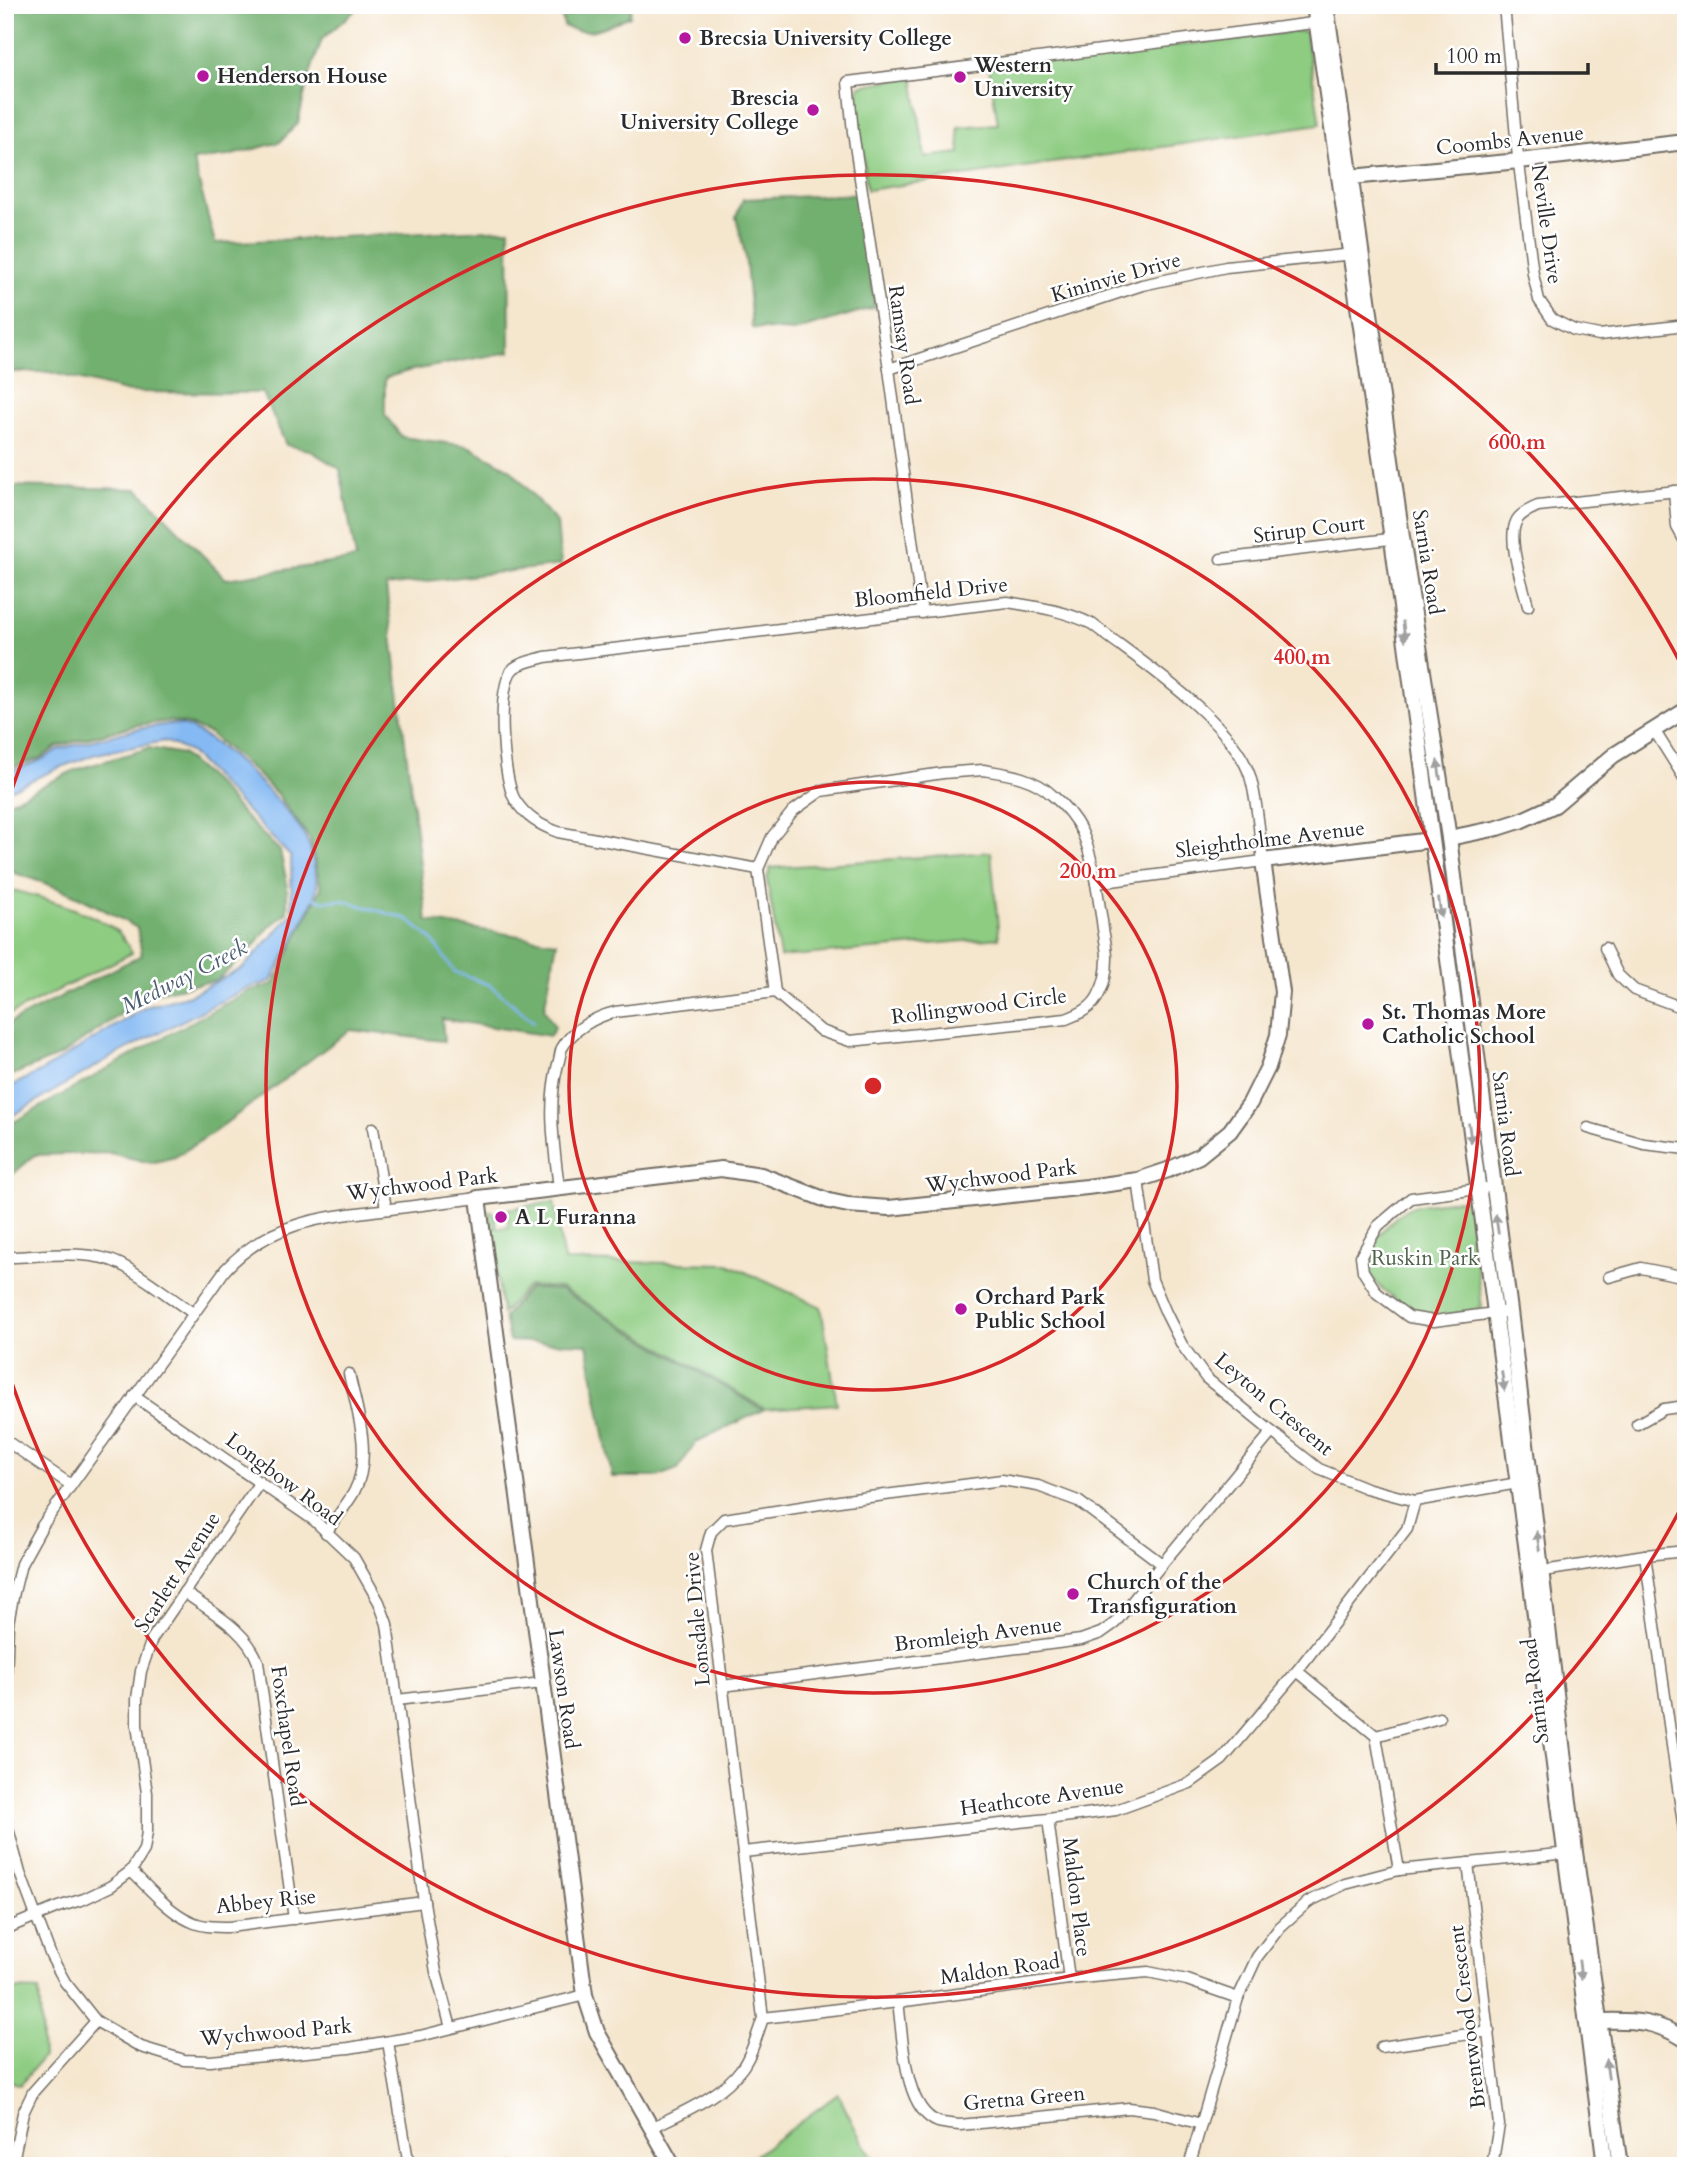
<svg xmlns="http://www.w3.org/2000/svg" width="1691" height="2171" viewBox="0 0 1691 2171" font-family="Cardo,serif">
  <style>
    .green { fill: #8ecc82; stroke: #5c7c56; stroke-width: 2 }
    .forest { fill: #72b070; stroke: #4e6e4e; stroke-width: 2 }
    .water { fill: #84b9f3; stroke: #58728f; stroke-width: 2 }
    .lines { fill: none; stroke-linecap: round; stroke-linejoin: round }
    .stream { stroke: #84b9f3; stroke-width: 2.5 }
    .street-casing { stroke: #726c64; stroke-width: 13 }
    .secondary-casing { stroke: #726c64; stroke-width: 18 }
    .street { stroke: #fff; stroke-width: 10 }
    .secondary { stroke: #fff; stroke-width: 14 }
    .oneway { fill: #a0a0a0 }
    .ring { fill: none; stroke: #d62828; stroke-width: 3.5 }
    .poi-dot { fill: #b5179e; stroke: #fff; stroke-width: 2.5 }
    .labels { text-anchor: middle; stroke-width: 5; stroke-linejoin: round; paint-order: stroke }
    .poi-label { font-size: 21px; font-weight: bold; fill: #2b2b2b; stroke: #fff; text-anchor: start }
    .street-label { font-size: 21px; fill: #2b2b2b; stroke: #fff }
    .park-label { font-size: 21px; fill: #4e6349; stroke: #fff }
    .water-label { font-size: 23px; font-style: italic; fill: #4a5d71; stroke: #fff }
    .centre { fill: #d62828; stroke: #fff; stroke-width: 3.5 }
    .ring-label { font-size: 21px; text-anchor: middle; font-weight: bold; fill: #d62828; stroke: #fff; stroke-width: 5; stroke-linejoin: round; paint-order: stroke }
  </style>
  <rect width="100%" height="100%" fill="#fff"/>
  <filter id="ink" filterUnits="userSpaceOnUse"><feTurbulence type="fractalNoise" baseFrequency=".0143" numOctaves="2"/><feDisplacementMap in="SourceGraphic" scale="14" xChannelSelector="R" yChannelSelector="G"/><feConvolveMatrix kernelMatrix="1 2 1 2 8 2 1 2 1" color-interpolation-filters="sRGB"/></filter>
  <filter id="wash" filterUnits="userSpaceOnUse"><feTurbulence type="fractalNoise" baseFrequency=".00686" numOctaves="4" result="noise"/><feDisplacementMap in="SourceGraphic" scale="28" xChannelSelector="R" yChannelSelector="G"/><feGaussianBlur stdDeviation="1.57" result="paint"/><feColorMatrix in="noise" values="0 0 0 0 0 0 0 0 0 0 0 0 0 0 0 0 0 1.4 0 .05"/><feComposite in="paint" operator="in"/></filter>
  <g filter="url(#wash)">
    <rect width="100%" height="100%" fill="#f5e6ce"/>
    <g class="green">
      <polygon points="1301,31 1306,33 1320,124 867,190 856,94 860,86 913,76 925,157 960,153 958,127 998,124 989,67"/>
      <polygon points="991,852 999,938 780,957 767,880 770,868"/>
      <path d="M5,888C37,896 91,911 117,931C123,936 128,946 132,953L5,1017Z"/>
      <path d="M1468,1199L1482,1308C1466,1313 1447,1318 1429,1316C1418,1315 1409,1308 1400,1302C1389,1295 1375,1285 1369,1273C1360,1251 1391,1217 1409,1208C1422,1203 1453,1201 1468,1199Z"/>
      <polygon points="554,1202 564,1261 728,1264 821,1307 837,1404 765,1409 561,1288 528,1286 502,1314 489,1212 494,1212 497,1228 509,1227 507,1209"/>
      <polygon points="5,1989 39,1990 43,2057 20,2085 5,2079"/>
      <polygon points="838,2094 862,2142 879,2166 752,2166 750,2159"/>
    </g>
    <g class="forest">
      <polygon points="5,5 356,5 357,9 322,39 307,83 298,123 280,142 228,156 193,160 215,243 509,229 510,352 408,371 385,378 385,415 402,437 468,446 510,469 557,523 561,565 386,586 427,921 557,942 544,1009 555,1027 550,1036 442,1019 444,1041 350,1030 214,1132 175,1157 151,1163 110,1153 35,1155 5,1181 5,1127 160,1039 249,991 274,984 321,888 310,839 277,794 254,771 209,733 187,724 169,721 137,725 58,746 40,758 5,770 5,486 138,489 226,579 356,559 340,469 309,450 286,445 263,393 129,392 49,372 5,372"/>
      <path d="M559,5H631L630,16C607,26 589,38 564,26Z"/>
      <polygon points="860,194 875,307 794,331 752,328 745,254 736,217 743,199"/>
      <path d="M149,748L182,754L217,785L246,818L280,851L287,883V913L269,927L252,949L217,980L150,994L63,1054L5,1078V1025L142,955L137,928C108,912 79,895 47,884C33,879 19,875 5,869V804L75,770Z"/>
      <polygon points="529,1288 561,1290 763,1410 696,1442 678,1469 656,1477 612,1477 587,1344 509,1341 504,1317"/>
    </g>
    <path class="water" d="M169,724C175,725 180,724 185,726C219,738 289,806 306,838C311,847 316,874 317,885C318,900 280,965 271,981L245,989L115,1055L5,1120V1089L40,1072L146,1007L190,995L243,968L292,914L291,857L190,752L165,741L96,754L61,767L5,792V774L41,760L59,749L137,729Z"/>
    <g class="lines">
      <polyline class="stream" points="311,897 323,901 342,900 407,919 431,939 455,972 490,985 534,1022"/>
    </g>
  </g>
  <g filter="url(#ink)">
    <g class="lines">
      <defs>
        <g id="street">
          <polyline points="1504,5 1517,148 1533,274 1539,300 1552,319 1574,330 1599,335 1686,325"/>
          <polyline points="889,369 1142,285 1226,267 1354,254"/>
          <polyline points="1674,491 1677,527 1686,543"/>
          <polyline points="1221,559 1398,538"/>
          <path d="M1528,606C1523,585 1507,541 1516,522C1519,514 1531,509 1538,506L1686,490"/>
          <polyline points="922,613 889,369 853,132 848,82 1321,22"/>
          <polyline points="1654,730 1686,781"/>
          <path d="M983,770C1008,774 1033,777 1052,795C1064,805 1075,818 1082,832C1094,860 1097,891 1102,921C1103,933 1107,946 1107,958C1107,970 1105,983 1099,994C1093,1008 1079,1014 1066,1019L850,1041L821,1031L775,992L758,869L772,837L793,811L821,791L943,773Z"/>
          <path d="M758,869L558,832C539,825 526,817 515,800C503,780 495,685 514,668C522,662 535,660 545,657L1007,602C1038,607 1063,610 1092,624C1138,660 1232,720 1250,776C1258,803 1259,833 1263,861L1096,883"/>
          <polyline points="1605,948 1618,975 1634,990 1686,1009"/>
          <polyline points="373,1128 386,1209"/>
          <polyline points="1588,1128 1644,1144 1686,1149"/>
          <polyline points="1138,1180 1152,1280 1166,1313 1182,1345 1206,1378 1272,1432 1319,1469 1366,1488 1415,1501 1518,1483"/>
          <path d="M559,1188C554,1146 547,1105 558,1064C560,1059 560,1052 562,1048C573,1029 595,1017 615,1012L775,992"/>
          <polyline points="1485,1188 1411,1198 1378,1226 1361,1256 1363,1271 1377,1293 1409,1317 1434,1321 1510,1311"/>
          <path d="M11,1257C44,1256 90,1249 120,1264C145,1277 169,1297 193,1313"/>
          <polyline points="1609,1277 1641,1268 1686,1277"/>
          <polyline points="134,1396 315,1521 354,1558 379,1602 387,1624 424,1902 436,1972 451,2028"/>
          <polyline points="1637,1424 1664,1409 1686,1406"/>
          <polyline points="5,1440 71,1485"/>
          <path d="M326,1533C335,1519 346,1506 354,1492C373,1456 357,1410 349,1374"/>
          <polyline points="1645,1555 1686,1844"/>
          <polyline points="1537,1572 1645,1555 1686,1551"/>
          <path d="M184,1592C211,1612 246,1629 258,1662L294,1919"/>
          <polyline points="1297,1671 1376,1736 1399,1870"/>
          <polyline points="722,1686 1081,1640 1101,1633 1115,1623 1162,1564 1272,1432"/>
          <polyline points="397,1700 542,1683"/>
          <path d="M5,1712L8,1623L14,1592L21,1564L42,1526L225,1270C268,1223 321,1217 382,1210C414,1206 446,1202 478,1198"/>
          <polyline points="1376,1736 1439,1718"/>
          <polyline points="5,1803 7,1825 20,1873 51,1956 65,1982 96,2021 141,2047 184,2060 210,2061 349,2048 420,2036 585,1995"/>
          <polyline points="1048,1819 1069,1979"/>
          <polyline points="743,1852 1048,1819 1116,1810 1190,1783 1222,1760 1297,1671 1407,1529 1415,1501"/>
          <polyline points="1468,1863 1499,2125 1492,2166"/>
          <path d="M131,1871C149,1888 168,1911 190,1921C202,1927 216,1927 229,1927L424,1902"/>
          <polyline points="5,1929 58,1907 84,1899 111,1886 131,1871 144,1850 147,1832 147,1793 137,1725 137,1699 141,1671 152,1639 260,1482"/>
          <path d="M898,2002C903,2035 903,2109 938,2122C945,2124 953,2124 960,2125L1129,2108L1154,2111L1201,2124"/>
          <polyline points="763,2018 898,2002 1069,1979 1148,1972 1187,1980 1238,1998"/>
          <polyline points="388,2042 409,2166"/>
          <polyline points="1381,2047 1489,2031"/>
          <path d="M651,2128C682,2112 721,2097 742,2068C752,2054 757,2035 763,2018L706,1550L711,1532L724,1519L846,1500L1002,1480L1038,1486L1078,1501L1162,1564"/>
          <polyline points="12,2166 23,2113 33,2092 96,2021"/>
          <polyline points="488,2166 503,2166"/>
          <polyline points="1189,2166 1238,1998 1257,1957 1280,1927 1308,1902 1345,1884 1399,1870 1569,1853"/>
        </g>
        <g id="secondary">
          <polyline points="1314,5 1392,539 1528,1560 1605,2166"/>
          <polyline points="1326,5 1402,537 1449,838 1510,1311 1575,1852 1620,2166"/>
          <polyline points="1341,178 1519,161 1686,142"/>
          <polyline points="1449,838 1498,828 1520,821 1555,805 1614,755 1686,710"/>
          <path d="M1601,2021C1635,2020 1657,2021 1686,2040"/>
          <polyline points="673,2166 597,2032 585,1995 478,1198 721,1169 761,1175 829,1201 848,1205 889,1208 1087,1187 1138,1180 1168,1170 1199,1156 1230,1131 1250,1103 1268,1067 1278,1035 1282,992 1263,861 1431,840"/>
        </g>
      </defs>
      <use href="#street" class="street-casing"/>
      <use href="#secondary" class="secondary-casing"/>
      <use href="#street" class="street"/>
      <use href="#secondary" class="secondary"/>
    </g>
    <defs><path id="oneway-solid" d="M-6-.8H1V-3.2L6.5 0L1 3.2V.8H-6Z" transform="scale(1.75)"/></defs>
    <g class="oneway">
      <use href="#oneway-solid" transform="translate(1404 631) rotate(83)"/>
      <use href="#oneway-solid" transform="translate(1439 770) rotate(-99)"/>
      <use href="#oneway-solid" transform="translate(1440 908) rotate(82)"/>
      <use href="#oneway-solid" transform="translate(1470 1133) rotate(82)"/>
      <use href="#oneway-solid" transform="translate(1497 1224) rotate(-98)"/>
      <use href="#oneway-solid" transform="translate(1503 1381) rotate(82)"/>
      <use href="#oneway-solid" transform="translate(1538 1541) rotate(-98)"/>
      <use href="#oneway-solid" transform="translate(1580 1970) rotate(83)"/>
      <use href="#oneway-solid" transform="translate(1607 2069) rotate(-98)"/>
    </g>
  </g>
  <g class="ring">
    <circle cx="873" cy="1086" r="304"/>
    <circle cx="873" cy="1086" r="607"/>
    <path d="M1685 1500A911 911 0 0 1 7 1368M7 804A911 911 0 0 1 1685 672"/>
  </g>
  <g class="poi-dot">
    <circle cx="685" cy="38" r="7"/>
    <circle cx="203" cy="76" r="7"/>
    <circle cx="960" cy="77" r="7"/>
    <circle cx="813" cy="110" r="7"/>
    <circle cx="1368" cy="1024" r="7"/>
    <circle cx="501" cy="1217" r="7"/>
    <circle cx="961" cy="1309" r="7"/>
    <circle cx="1073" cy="1594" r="7"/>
  </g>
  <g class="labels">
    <g class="poi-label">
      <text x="699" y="45">Brecsia University College</text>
      <text x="974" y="72">Western<tspan x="974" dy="24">University</tspan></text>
      <text x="217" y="83">Henderson House</text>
      <text x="799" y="105" text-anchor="end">Brescia<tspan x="799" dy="24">University College</tspan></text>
      <text x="1382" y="1019">St. Thomas More<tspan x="1382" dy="24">Catholic School</tspan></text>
      <text x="515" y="1224">A L Furanna</text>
      <text x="975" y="1304">Orchard Park<tspan x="975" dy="24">Public School</tspan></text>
      <text x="1087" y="1589">Church of the<tspan x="1087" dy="24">Transfiguration</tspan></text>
    </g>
    <g class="street-label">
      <text transform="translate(1510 140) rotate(-6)" y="7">Coombs Avenue</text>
      <text transform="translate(1547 224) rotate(82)" y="7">Neville Drive</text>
      <text transform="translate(1116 277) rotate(-16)" y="7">Kininvie Drive</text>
      <text transform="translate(904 345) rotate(82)" y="7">Ramsay Road</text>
      <text transform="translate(1309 529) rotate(-7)" y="7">Stirup Court</text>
      <text transform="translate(1428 562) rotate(81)" y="7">Sarnia Road</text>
      <text transform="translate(931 592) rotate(-6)" y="7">Bloomfield Drive</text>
      <text transform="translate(1270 839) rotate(-7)" y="7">Sleightholme Avenue</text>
      <text transform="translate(979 1006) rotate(-7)" y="7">Rollingwood Circle</text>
      <text transform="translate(1506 1124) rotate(83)" y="7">Sarnia Road</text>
      <text transform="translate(1001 1176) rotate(-7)" y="7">Wychwood Park</text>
      <text transform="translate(422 1184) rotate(-7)" y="7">Wychwood Park</text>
      <text transform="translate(1274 1404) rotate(40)" y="7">Leyton Crescent</text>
      <text transform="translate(284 1479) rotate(37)" y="7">Longbow Road</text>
      <text transform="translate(177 1572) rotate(-57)" y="7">Scarlett Avenue</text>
      <text transform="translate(697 1619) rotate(-95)" y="7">Lonsdale Drive</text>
      <text transform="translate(978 1634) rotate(-7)" y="7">Bromleigh Avenue</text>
      <text transform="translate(564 1689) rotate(82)" y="7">Lawson Road</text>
      <text transform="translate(1535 1691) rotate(-97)" y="7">Sarnia Road</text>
      <text transform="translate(288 1736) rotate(82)" y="7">Foxchapel Road</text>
      <text transform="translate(1042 1797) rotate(-8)" y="7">Heathcote Avenue</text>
      <text transform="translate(1077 1897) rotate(83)" y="7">Maldon Place</text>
      <text transform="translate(266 1901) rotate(-6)" y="7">Abbey Rise</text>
      <text transform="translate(1000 1969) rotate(-8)" y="7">Maldon Road</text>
      <text transform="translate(1467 2017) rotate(-97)" y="7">Brentwood Crescent</text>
      <text transform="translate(276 2032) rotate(-5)" y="7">Wychwood Park</text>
      <text transform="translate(1024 2098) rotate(-5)" y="7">Gretna Green</text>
    </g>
    <g class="park-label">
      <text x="1425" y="1265">Ruskin Park</text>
    </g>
    <g class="water-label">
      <text transform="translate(184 976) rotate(-27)" y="8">Medway Creek</text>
    </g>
  </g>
  <circle cx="873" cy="1086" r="10" class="centre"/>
  <g class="ring-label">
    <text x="1517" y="449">600 m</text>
    <text x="1302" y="664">400 m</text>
    <text x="1088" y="878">200 m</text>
  </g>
  <rect width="1691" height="2171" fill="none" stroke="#fff" stroke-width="28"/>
  <path d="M1436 63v10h152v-10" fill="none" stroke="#2b2b2b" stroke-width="3.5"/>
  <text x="1446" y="63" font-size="21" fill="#2b2b2b" stroke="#ffffff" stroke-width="5" paint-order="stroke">100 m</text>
</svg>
